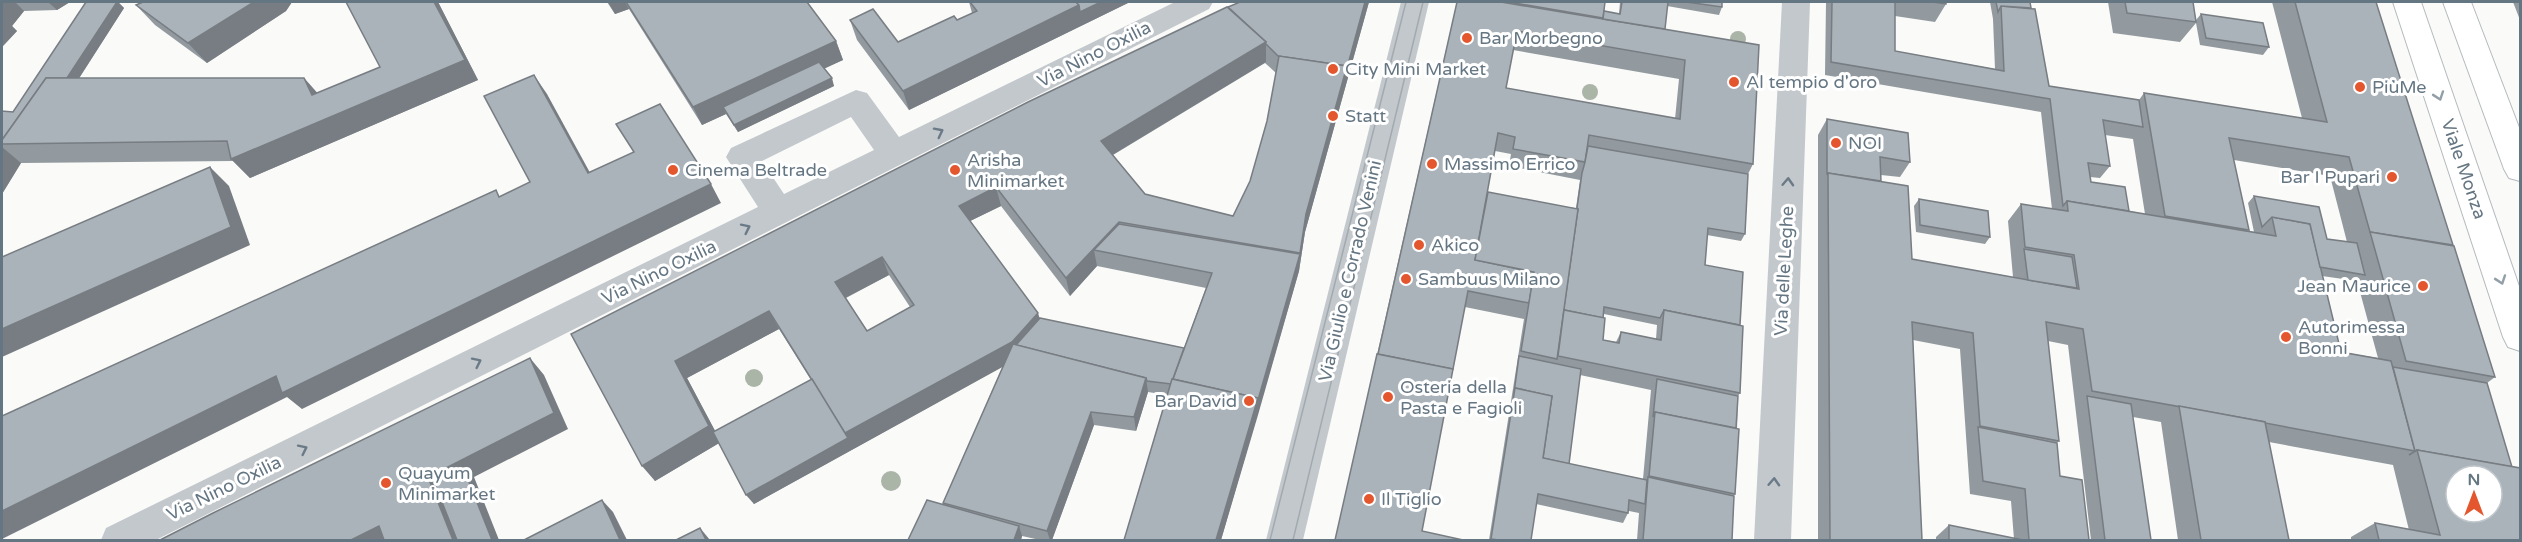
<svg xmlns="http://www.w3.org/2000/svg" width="2522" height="542" viewBox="0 0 2522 542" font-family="'Varela Round',sans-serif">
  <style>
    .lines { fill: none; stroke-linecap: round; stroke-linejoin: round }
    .major-casing { stroke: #b5babe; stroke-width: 2 }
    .minor { fill: #c3c8cc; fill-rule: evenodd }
    .major { fill: #fff; fill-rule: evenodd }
    .tram { stroke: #a2aab0; stroke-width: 1.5 }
    .tree { fill: #aab4a7 }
    .wall { fill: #929a9f; fill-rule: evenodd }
    .shaded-wall { fill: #777d82 }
    .building { fill: #aab3b9; stroke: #777d82; stroke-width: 1.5; fill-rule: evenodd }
    .oneway { stroke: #939fa8 }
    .oneway2 { stroke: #6a7a87 }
    .poi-dot { fill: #e4572e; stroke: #fff; stroke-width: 2 }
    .labels { text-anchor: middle; stroke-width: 6; stroke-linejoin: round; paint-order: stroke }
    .poi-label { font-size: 18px; fill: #657683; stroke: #fff; text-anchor: start }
    .street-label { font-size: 18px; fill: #657683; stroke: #fff }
  </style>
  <rect width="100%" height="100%" fill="#fafaf8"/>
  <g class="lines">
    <defs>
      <g id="major">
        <polygon points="2393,2 2421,2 2520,289 2520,351 2508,347 2503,337"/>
        <polygon points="2443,2 2471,2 2520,130 2520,181 2509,178 2504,169"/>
      </g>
    </defs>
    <use href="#major" class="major-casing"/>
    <g class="minor">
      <path d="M1175,2H1213L1209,9L156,540H101L106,528L758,207L726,157L731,148L856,90L867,93L899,137ZM851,117L874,150L784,194L762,161Z"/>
      <polygon points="1401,2 1429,2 1303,540 1266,540"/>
      <polygon points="1782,2 1810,2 1791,540 1754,540"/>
    </g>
    <use href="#major" class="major"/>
    <g class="tram">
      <polyline points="1270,540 1406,2"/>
      <polyline points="1293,540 1423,2"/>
    </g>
  </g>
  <g class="tree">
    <circle cx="1738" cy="39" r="8"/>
    <circle cx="1590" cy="92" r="8"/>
    <circle cx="754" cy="378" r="9"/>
    <circle cx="891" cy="481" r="10"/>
  </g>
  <g class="wall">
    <polygon points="2,2 70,2 57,10 24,11 12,26 17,31 2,47"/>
    <polygon points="86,2 118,2 124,8 79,78 304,78 317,93 380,67 346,2 438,2 478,80 250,178 233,161 21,163 2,194 2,111 13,112"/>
    <polygon points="143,2 292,2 286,11 207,63 155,25 136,5"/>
    <polygon points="607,2 807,2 836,41 843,60 824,68 834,86 738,132 726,114 702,125 629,9 615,14"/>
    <polygon points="969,2 1130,2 909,110 857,40 850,20 898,42 957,20 972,13"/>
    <path d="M1369,2L1305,232L1299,271L1221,540H1124L1167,395L1148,392L1136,431L1094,425L1052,540H1040L1022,536L1021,540H908L944,505L943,503L1003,366L754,504L719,443L655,481L571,334L1228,7ZM1265,63L1276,73L1267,121L1250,181L1233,216L1145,194L1113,155ZM1001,206L1070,296L1097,266L1206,288L1184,348L1040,318L970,221ZM889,275L910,307L867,331L846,298ZM779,329L811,380L715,431L687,378Z"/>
    <path d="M1457,2H1605L1604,11L1619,14L1620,2H1722V7L1719,15L1667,6L1665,29L1753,164L1748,174L1745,234L1741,241L1707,235L1705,265L1740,325V393L1738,396L1735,494L1734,496L1732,540H1637L1639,513L1629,511L1623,523L1536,504L1531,540H1489L1524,319L1465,307L1335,540ZM1513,50L1679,79L1675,119L1506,88ZM1495,151L1511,154L1509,166L1580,180L1576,208L1486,199ZM1604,314L1657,325L1656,339L1621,332L1616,342L1603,340ZM1580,375L1651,390L1643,479L1569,464Z"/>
    <path d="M1826,2H1946V4L1935,22L1895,16V51L1995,69L1993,19L1990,2H2030L2049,86L2139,100L2144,93L2302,118L2272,2H2376L2495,377L2487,383L2520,540H2351V537L2375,523L2409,530L2393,465L2269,442L2289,540H2178L2161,422L2133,417L2151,540H2091L2068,345L2048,341L2059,441L2057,443L2060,476L2089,540H1936V537L1949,525L2014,539L2011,501L1970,494L1960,349L1913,340L1922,540H1818V135L1827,119L1910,162L1900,177L1881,175V181L1912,259L2013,277L2008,221L2021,204L2052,209L2041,112L1825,75ZM2105,135L2133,139L2145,214L2129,211L2091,182L2090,177L2100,178L2110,166ZM2234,160L2330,176L2347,242L2327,239L2254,196L2248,203L2254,232L2247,231L2249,230ZM2322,276L2357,281L2378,358L2341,352Z"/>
    <polygon points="2108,2 2193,2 2196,20 2201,14 2269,47 2263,55 2200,45 2196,23 2180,42 2113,33"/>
    <polygon points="2513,2 2520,2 2520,20"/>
    <polygon points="1919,199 1990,237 1985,244 1916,232 1914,206"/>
  </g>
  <g class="shaded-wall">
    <polygon points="2,2 15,2 24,11 12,26 17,31 2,47"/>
    <polygon points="48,2 70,2 57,10"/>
    <polygon points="117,2 118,2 124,8 53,119 22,144"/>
    <polygon points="254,2 292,2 286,11 207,63 188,43"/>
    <polygon points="434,2 438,2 478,80 250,178 231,159 465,60"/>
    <polygon points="608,2 625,2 629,9 615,14"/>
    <polygon points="1101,2 1130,2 909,110 903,91 1079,5"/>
    <polygon points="1365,2 1369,2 1305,232 1299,271 1300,253 1306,214"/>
    <polygon points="836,41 843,60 727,114 723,107 726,114 702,125 693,107"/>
    <polygon points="1266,42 1266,62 1104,160 1101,141"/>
    <polygon points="534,75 547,94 600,191 588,173"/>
    <polygon points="304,78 321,97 312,95"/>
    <polygon points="832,78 834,86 738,132 734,125"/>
    <polygon points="2,147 21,163 2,194"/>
    <polygon points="210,167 229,186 250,245 2,357 2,329"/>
    <polygon points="711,184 721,203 302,409 287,397 2,539 2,511 276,376"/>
    <polygon points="996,187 1001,206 964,224 959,206"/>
    <polygon points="1119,222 1121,241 1094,250 1097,266 1070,296 1066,278"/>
    <polygon points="1300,254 1299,271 1258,415 1221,540 1216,540"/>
    <polygon points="882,257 889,275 843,299 835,282"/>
    <polygon points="769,311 779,329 687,378 721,442 655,481 642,466 675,361"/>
    <polygon points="1038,313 1043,330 1017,359 754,504 746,495"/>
    <polygon points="530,358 544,375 568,429 474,477 499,540 453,540 428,477"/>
    <polygon points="1146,378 1148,392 1136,431 1134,417"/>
    <polygon points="1091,412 1094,425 1052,540 1050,540 1047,531"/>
    <polygon points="602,500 613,512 627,540 620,540"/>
    <polygon points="379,526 398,540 351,540"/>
    <polygon points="1019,526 1022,536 1021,540 1014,540"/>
    <polygon points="700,528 710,540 706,540"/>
  </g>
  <g class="building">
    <polygon points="86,2 117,2 67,78 46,78 2,140 2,111 13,112"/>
    <polygon points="143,2 254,2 188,43 136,5"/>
    <polygon points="346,2 434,2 465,60 231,159 227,141 2,144 2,140 46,78 304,78 312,95 380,67"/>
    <polygon points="626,2 807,2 836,41 693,107"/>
    <polygon points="970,2 1076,2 1079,5 903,91 850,20 873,9 898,42 954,16 957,20 977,11"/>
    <polygon points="1076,2 1101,2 1080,12 1079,5"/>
    <polygon points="1240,2 1365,2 1347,68 1347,66 1279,56 1279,57 1265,43 1266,42 1228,7"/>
    <path d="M1457,2H1501L1759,45L1753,164L1589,135L1585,162L1513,149L1515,137L1498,133L1475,260L1534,272L1529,303L1468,291L1453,369L1378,354ZM1517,31L1685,60L1680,119L1506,88Z"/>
    <polygon points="1509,2 1605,2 1603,18"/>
    <polygon points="1622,2 1668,2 1665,29 1603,19 1604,11 1620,14"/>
    <polygon points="1686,2 1722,2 1722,7"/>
    <polygon points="1832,2 1895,2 1895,51 2004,71 2001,6 2035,9 2049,86 2139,100 2143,127 2103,120 2110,166 2088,163 2091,182 2125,187 2129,211 2067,201 2063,206 2050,99 1831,62"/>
    <polygon points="1933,2 1946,2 1946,4"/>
    <polygon points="1996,2 2030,2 2031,8 2001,6 1998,12"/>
    <polygon points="2125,2 2193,2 2196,22 2127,13"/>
    <polygon points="2295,2 2376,2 2453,245 2370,232 2349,157 2229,138 2249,230 2165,216 2144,93 2327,122"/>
    <path d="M1227,7L1266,42L1101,141L1145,194L1233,216L1250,181L1267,121L1279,56L1347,66L1306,214L1300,253L1119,222L1066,278L996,187L959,206L1038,313L1012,342L845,433L769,311L675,361L709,426L642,466L571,334L1028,102ZM882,257L914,305L867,331L835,282Z"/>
    <polygon points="2201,14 2263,23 2269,47 2206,38"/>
    <polygon points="819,62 832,78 734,125 723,107"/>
    <polygon points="534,75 588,173 634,152 616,124 660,104 711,184 282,393 276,376 2,511 2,416 496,190 499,197 530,182 484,96"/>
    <polygon points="1827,119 1908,133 1910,162 1880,157 1881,181 1828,173 1828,175 1827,174"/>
    <polygon points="1588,146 1748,174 1745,234 1708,228 1705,265 1743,272 1740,325 1664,310 1660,318 1604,307 1603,318 1564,310 1563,314 1578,209 1577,208 1582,173 1585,162"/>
    <polygon points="210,167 231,227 2,329 2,257"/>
    <polygon points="1828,173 1908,186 1912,259 2079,289 2074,255 2025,247 2021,204 2068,211 2067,201 2276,236 2272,217 2310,224 2341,352 2391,361 2415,451 2265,423 2265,422 2092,391 2083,329 2046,322 2059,441 1980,426 1973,333 1912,322 1922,540 1830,540"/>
    <polygon points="1488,192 1578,209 1557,359 1521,351 1534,272 1475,260"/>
    <polygon points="2254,196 2319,207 2327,239 2357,243 2365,275 2320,267 2310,224 2272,217 2262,227"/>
    <polygon points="1919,199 1988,211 1990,237 1920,225"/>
    <polygon points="1119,224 1300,254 1258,400 1258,398 1173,379 1212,273 1094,250"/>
    <polygon points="2370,232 2454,246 2495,377 2406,361"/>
    <polygon points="2024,249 2072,257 2077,288 2028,280"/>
    <polygon points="1564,310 1605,318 1603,340 1619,343 1621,332 1661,340 1664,310 1743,326 1740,393 1558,356"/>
    <polygon points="1040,318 1184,348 1171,384 1147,381 1146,378 1016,345"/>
    <polygon points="1013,344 1146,378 1134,417 1091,412 1047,531 943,503"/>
    <polygon points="1377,354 1453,369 1422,531 1463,540 1335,540"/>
    <polygon points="1519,356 1581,369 1569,464 1543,458 1552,396 1515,388 1514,393"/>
    <polygon points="530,358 554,413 428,477 453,540 384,540 379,526 351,540 160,540 213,513"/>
    <polygon points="2393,367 2487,383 2512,467 2417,450 2409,455 2415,451"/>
    <polygon points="812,379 848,438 746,495 713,432"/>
    <polygon points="1172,379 1258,398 1216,540 1124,540"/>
    <polygon points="1657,379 1738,396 1736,428 1655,412 1653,417"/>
    <polygon points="1515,388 1552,396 1543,458 1647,480 1645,504 1629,500 1628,513 1538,494 1531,540 1499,540 1491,539"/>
    <polygon points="2087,396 2131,404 2151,540 2105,540"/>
    <polygon points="2179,406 2265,422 2289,540 2201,540"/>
    <polygon points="1655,412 1739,429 1735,494 1649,476"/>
    <polygon points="1978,427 2057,443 2060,476 2082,480 2089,540 2029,540 2025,489 1983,481"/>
    <path d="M2417,450L2520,468V540H2379L2375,523L2440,535ZM2456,476H2492V512H2456Z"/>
    <polygon points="463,467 492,540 457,540 434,482"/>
    <polygon points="1648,477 1734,496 1732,540 1643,540"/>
    <polygon points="602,500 620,540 524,540"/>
    <polygon points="927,500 1019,526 1014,540 908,540"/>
    <polygon points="1949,525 2023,540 1949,540"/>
    <polygon points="700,528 706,540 676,540"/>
  </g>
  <defs><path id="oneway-chevron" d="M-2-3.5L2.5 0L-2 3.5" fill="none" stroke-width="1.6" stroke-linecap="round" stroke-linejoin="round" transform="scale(1.5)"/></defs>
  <g class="oneway">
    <use href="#oneway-chevron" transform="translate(2439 96) rotate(71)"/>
    <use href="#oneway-chevron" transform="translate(2501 280) rotate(71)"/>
  </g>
  <g class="oneway2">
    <use href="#oneway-chevron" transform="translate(939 132) rotate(-27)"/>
    <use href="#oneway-chevron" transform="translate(1788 182) rotate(-87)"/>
    <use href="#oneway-chevron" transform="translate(746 228) rotate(-26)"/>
    <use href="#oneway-chevron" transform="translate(477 362) rotate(-26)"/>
    <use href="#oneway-chevron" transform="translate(303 449) rotate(-26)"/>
    <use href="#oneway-chevron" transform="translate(1774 482) rotate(-87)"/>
  </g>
  <g class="poi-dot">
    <circle cx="1467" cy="38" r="6"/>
    <circle cx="1333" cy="69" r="6"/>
    <circle cx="1734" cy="82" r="6"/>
    <circle cx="2360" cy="87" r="6"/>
    <circle cx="1333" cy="116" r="6"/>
    <circle cx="1836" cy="143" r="6"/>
    <circle cx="1432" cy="164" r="6"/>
    <circle cx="673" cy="170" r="6"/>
    <circle cx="955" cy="170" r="6"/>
    <circle cx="2392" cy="177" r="6"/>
    <circle cx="1419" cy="245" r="6"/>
    <circle cx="1406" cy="279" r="6"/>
    <circle cx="2423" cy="286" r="6"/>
    <circle cx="2286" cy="337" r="6"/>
    <circle cx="1388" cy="397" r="6"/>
    <circle cx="1249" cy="401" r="6"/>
    <circle cx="386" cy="483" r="6"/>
    <circle cx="1369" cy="499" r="6"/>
  </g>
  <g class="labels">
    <g class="poi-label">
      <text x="1479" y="44">Bar Morbegno</text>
      <text x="1345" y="75">City Mini Market</text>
      <text x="1746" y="88">Al tempio d'oro</text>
      <text x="2372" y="93">PiùMe</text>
      <text x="1345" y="122">Statt</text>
      <text x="1848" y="149">NOI</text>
      <text x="967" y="166">Arisha<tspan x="967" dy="21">Minimarket</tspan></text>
      <text x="1444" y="170">Massimo Errico</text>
      <text x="685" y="176">Cinema Beltrade</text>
      <text x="2380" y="183" text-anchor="end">Bar I Pupari</text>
      <text x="1431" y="251">Akico</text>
      <text x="1418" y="285">Sambuus Milano</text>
      <text x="2411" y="292" text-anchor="end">Jean Maurice</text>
      <text x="2298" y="333">Autorimessa<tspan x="2298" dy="21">Bonni</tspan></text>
      <text x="1400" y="393">Osteria della<tspan x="1400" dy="21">Pasta e Fagioli</tspan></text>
      <text x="1237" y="407" text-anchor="end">Bar David</text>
      <text x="398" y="479">Quayum<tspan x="398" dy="21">Minimarket</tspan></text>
      <text x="1381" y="505">Il Tiglio</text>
    </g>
    <g class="street-label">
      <text transform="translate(1094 54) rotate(-27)" y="6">Via Nino Oxilia</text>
      <text transform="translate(2464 169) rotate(71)" y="6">Viale Monza</text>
      <text transform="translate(1350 271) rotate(-77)" y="6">Via Giulio e Corrado Venini</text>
      <text transform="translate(1784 271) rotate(-87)" y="6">Via delle Leghe</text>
      <text transform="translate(659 272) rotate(-26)" y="6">Via Nino Oxilia</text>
      <text transform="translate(224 488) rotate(-26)" y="6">Via Nino Oxilia</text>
    </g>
  </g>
  <rect width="2522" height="542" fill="none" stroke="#657683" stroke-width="6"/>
  <g transform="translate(2474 494)"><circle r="28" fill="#ffffff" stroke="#c1c8cd" stroke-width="1.5"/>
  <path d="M0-4.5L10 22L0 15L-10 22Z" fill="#e4572e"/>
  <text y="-9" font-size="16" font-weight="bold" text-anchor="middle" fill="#657683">N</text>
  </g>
</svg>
